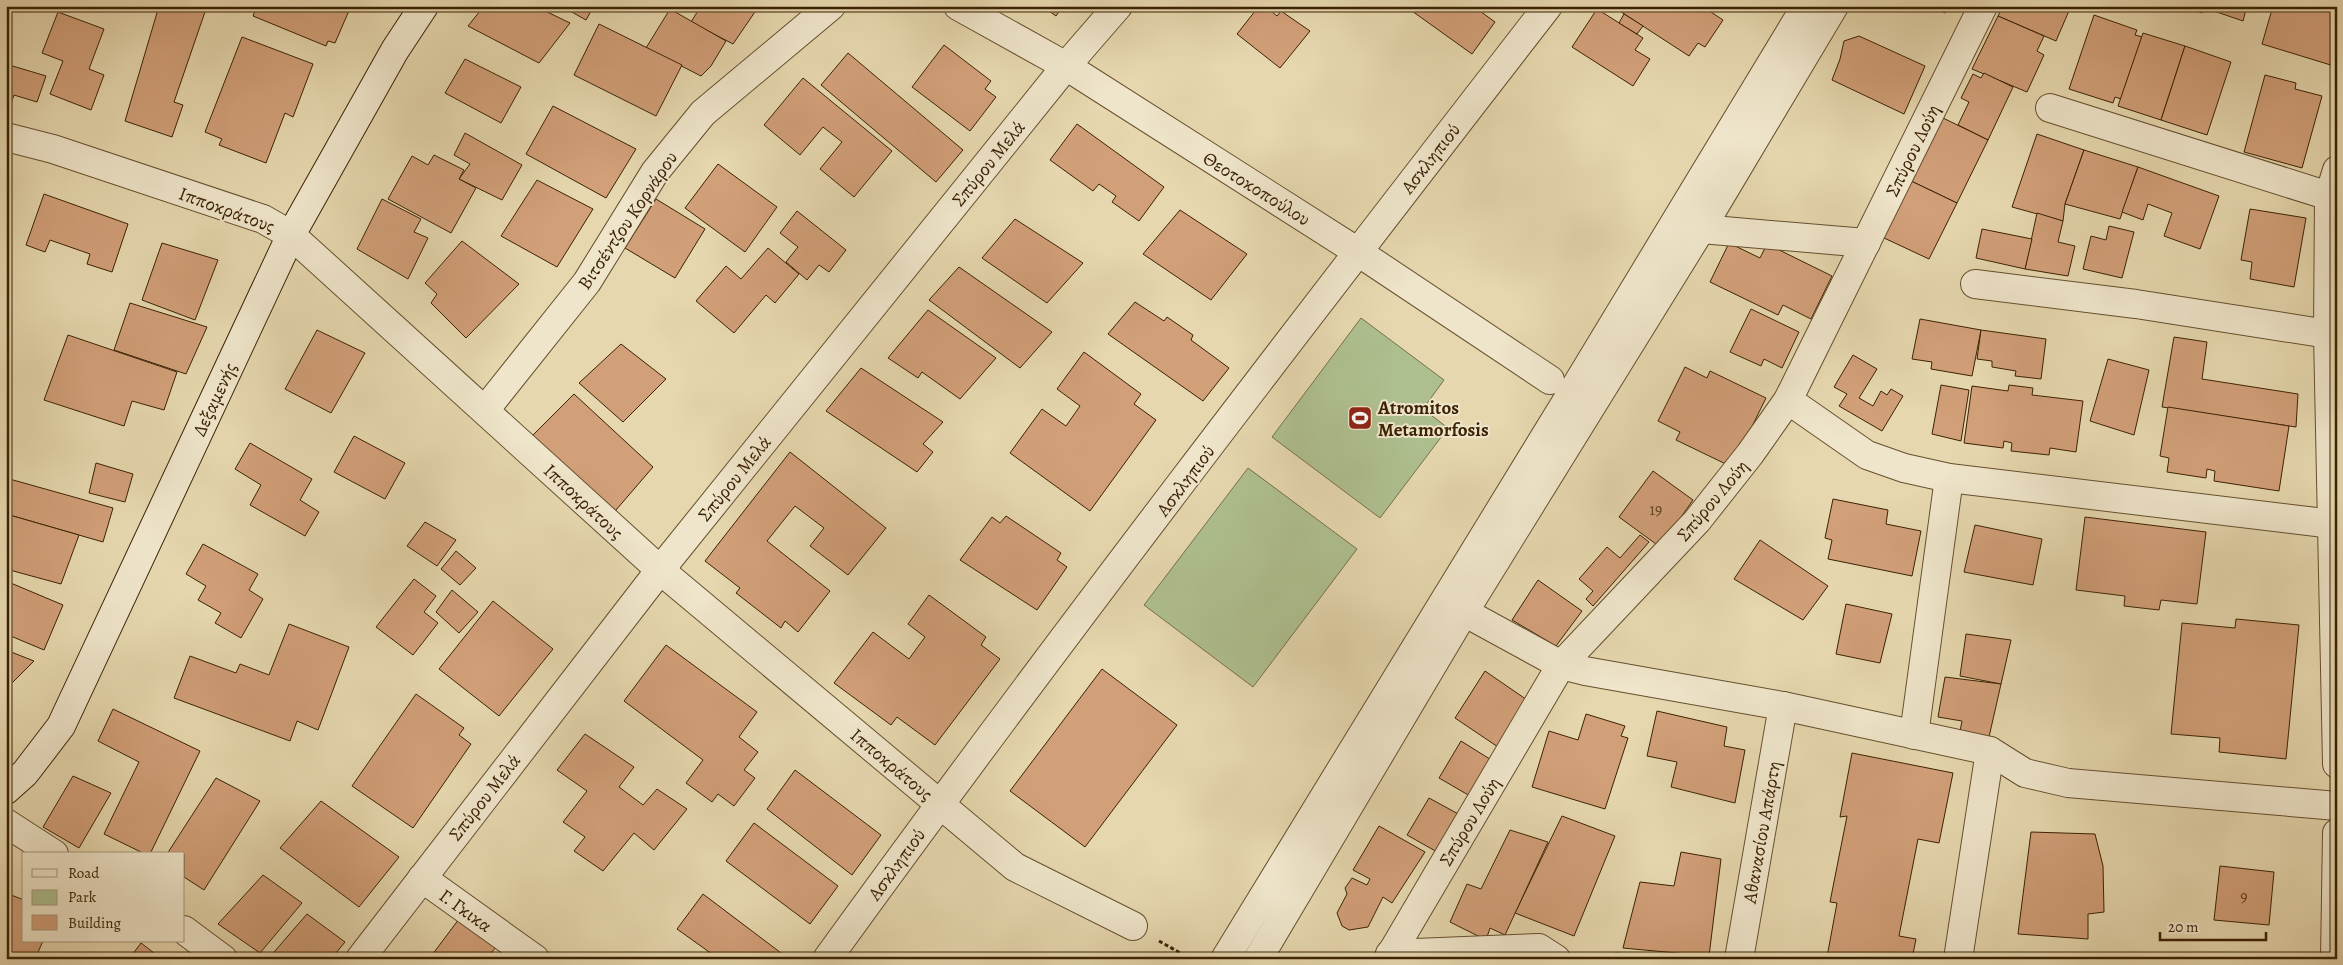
<svg xmlns="http://www.w3.org/2000/svg" width="2343" height="965" viewBox="0 0 2343 965" font-family="Alegreya,serif">
  <style>
    .green { fill: #aebf8f; stroke: #74704a }
    .building { fill: #d19f78; stroke: #3b2204 }
    .lines { fill: none; stroke-linecap: round; stroke-linejoin: round }
    .street-casing { stroke: #664f2e; stroke-width: 30 }
    .secondary-casing { stroke: #3b2204; stroke-width: 30 }
    .path { stroke: #3b2204; stroke-width: 3; stroke-dasharray: 4 2.5; stroke-linecap: butt }
    .street { stroke: #efe5ca; stroke-width: 28 }
    .secondary { stroke: #efe5ca; stroke-width: 28 }
    .labels { text-anchor: middle; stroke-width: 4; stroke-linejoin: round; paint-order: stroke }
    .number-label { font-size: 16px; fill: #604121 }
    .street-label { font-size: 19px; fill: #3b2204; stroke: #efe5ca }
    .poi-label { font-size: 19px; font-weight: bold; fill: #3b2204; stroke: #efe5ca; text-anchor: start }
  </style>
  <rect width="100%" height="100%" fill="#e6d7ae"/>
  <filter id="stains"><feTurbulence type="fractalNoise" baseFrequency=".004" numOctaves="4"/><feColorMatrix values="0 0 0 0 .2 0 0 0 0 .09 0 0 0 0 .02 0 0 0 .5 -.17"/></filter>
  <radialGradient id="worn" r=".72"><stop offset=".6" stop-color="#630" stop-opacity="0"/><stop offset="1" stop-color="#630" stop-opacity=".3"/></radialGradient>
  <g class="green">
    <polygon points="1361,318 1444,380 1423,409 1448,428 1380,518 1272,437"/>
    <polygon points="1248,468 1357,549 1253,687 1144,605"/>
  </g>
  <g class="building">
    <polygon points="87,6 103,6 102,12"/>
    <polygon points="159,6 207,6 174,102 183,105 172,137 125,121"/>
    <polygon points="257,6 351,6 335,43 328,41 326,46 253,16"/>
    <polygon points="484,6 535,6 570,23 539,63 468,26"/>
    <polygon points="561,6 594,6 586,20"/>
    <polygon points="701,6 759,6 733,44 691,22"/>
    <polygon points="1042,6 1063,6 1056,16"/>
    <polygon points="1259,6 1265,6 1277,16 1281,11 1310,31 1280,68 1237,34"/>
    <polygon points="1405,6 1473,6 1495,22 1472,54"/>
    <polygon points="1612,6 1702,6 1723,20 1705,47 1698,43 1689,56"/>
    <polygon points="1931,6 1948,6 1945,13"/>
    <polygon points="2003,6 2071,6 2056,41 1998,16"/>
    <polygon points="2182,6 2204,6 2202,13"/>
    <polygon points="2209,6 2247,6 2243,21 2208,9"/>
    <polygon points="2273,6 2337,6 2337,57 2334,66 2262,44"/>
    <polygon points="670,9 726,41 711,66 701,76 646,48"/>
    <polygon points="1597,9 1643,38 1635,50 1650,59 1633,86 1572,47"/>
    <polygon points="58,12 104,29 89,69 104,75 91,110 50,94 63,61 42,53"/>
    <polygon points="1624,14 1643,26 1637,34 1619,23"/>
    <polygon points="2094,15 2137,30 2135,35 2142,37 2121,99 2115,97 2113,103 2069,89"/>
    <polygon points="1998,16 2044,36 2037,51 2044,55 2027,92 1972,69"/>
    <polygon points="599,24 682,65 656,116 574,75"/>
    <polygon points="2143,33 2185,46 2161,120 2118,106"/>
    <polygon points="1859,36 1925,66 1904,114 1832,80 1840,59 1844,41"/>
    <polygon points="242,37 313,64 293,117 285,113 266,163 219,145 222,139 205,132"/>
    <polygon points="944,45 991,81 985,89 996,97 970,131 912,87"/>
    <polygon points="2185,46 2231,62 2207,135 2161,120"/>
    <polygon points="848,53 963,150 936,182 821,85"/>
    <polygon points="465,59 521,87 501,123 445,93"/>
    <polygon points="6,64 46,76 37,102 14,95 8,111 6,111"/>
    <polygon points="1984,73 2013,87 1988,140 1958,125 1969,102 1961,98 1973,74 1981,78"/>
    <polygon points="2265,75 2296,83 2295,89 2322,96 2302,168 2244,152"/>
    <polygon points="803,78 892,151 854,197 820,169 842,142 823,127 800,155 764,125"/>
    <polygon points="553,106 636,149 606,198 526,154"/>
    <polygon points="1941,117 1988,140 1957,203 1909,180"/>
    <polygon points="1077,124 1164,187 1139,221 1112,202 1116,196 1099,184 1093,191 1050,160"/>
    <polygon points="465,133 522,165 502,200 459,179 470,164 454,155"/>
    <polygon points="2037,134 2084,150 2065,204 2063,221 2012,207"/>
    <polygon points="2084,150 2138,167 2120,219 2065,204"/>
    <polygon points="434,155 464,170 459,179 476,188 451,233 388,199 412,156 428,165"/>
    <polygon points="718,164 777,207 745,252 685,208"/>
    <polygon points="2138,167 2219,196 2200,249 2164,236 2172,213 2148,204 2143,220 2122,212"/>
    <polygon points="537,180 593,209 557,267 501,236"/>
    <polygon points="1909,180 1957,203 1929,259 1882,237"/>
    <polygon points="44,194 128,224 112,272 87,264 90,254 50,240 45,252 26,245"/>
    <polygon points="382,199 421,219 414,232 428,238 408,279 357,249"/>
    <polygon points="656,199 705,229 675,278 625,248"/>
    <polygon points="2250,209 2306,218 2294,287 2250,279 2252,262 2241,260"/>
    <polygon points="1180,210 1247,254 1211,300 1143,254"/>
    <polygon points="797,211 846,250 829,272 819,265 807,280 786,262 798,247 780,233"/>
    <polygon points="2037,213 2063,221 2058,242 2075,246 2068,276 2025,269"/>
    <polygon points="1015,219 1083,263 1047,303 982,258"/>
    <polygon points="2109,226 2134,232 2122,278 2083,269 2091,236 2106,240"/>
    <polygon points="1982,229 2032,239 2025,269 1976,258"/>
    <polygon points="462,241 519,284 466,338 431,303 437,294 425,283"/>
    <polygon points="162,243 218,260 195,320 142,300"/>
    <polygon points="1729,243 1760,258 1767,244 1832,276 1811,319 1783,305 1778,315 1710,282"/>
    <polygon points="768,248 799,274 775,303 766,295 734,333 696,301 726,266 741,279"/>
    <polygon points="959,267 1052,332 1020,368 929,300"/>
    <polygon points="1135,302 1164,321 1167,317 1193,335 1191,340 1229,368 1203,401 1108,334"/>
    <polygon points="130,303 207,327 186,374 114,350"/>
    <polygon points="1751,309 1799,332 1782,368 1764,359 1761,366 1730,352"/>
    <polygon points="928,310 996,358 960,399 922,372 918,378 888,358"/>
    <polygon points="1920,319 1981,330 1972,376 1931,369 1932,362 1912,359"/>
    <polygon points="317,330 365,353 331,413 285,389"/>
    <polygon points="1981,330 2046,339 2041,379 2015,376 2016,371 1992,367 1992,361 1977,359"/>
    <polygon points="68,335 177,372 164,410 132,401 124,426 44,400"/>
    <polygon points="2174,337 2207,342 2202,379 2298,394 2296,427 2162,407"/>
    <polygon points="621,344 666,379 623,422 579,383"/>
    <polygon points="1084,352 1141,394 1134,404 1156,420 1090,511 1010,453 1042,409 1066,426 1080,406 1057,389"/>
    <polygon points="1853,355 1877,369 1859,398 1873,406 1881,391 1887,395 1891,389 1903,396 1882,431 1839,406 1847,394 1834,387"/>
    <polygon points="2108,359 2149,370 2134,435 2090,421"/>
    <polygon points="1685,367 1707,378 1710,371 1766,398 1732,467 1676,440 1680,432 1658,421"/>
    <polygon points="861,368 943,422 923,444 933,452 917,472 826,411"/>
    <polygon points="1941,385 1969,390 1961,441 1932,434"/>
    <polygon points="2009,385 2033,388 2032,395 2083,401 2076,452 2050,448 2049,455 2011,451 2012,443 2004,441 2003,448 1964,443 1972,386 2008,391"/>
    <polygon points="574,394 653,467 610,517 529,439"/>
    <polygon points="2168,407 2289,426 2279,491 2214,481 2215,471 2207,469 2206,478 2167,472 2169,458 2160,456"/>
    <polygon points="354,436 405,463 385,499 334,472"/>
    <polygon points="250,443 312,479 300,500 319,512 305,536 250,505 261,485 235,469"/>
    <polygon points="790,452 886,528 848,575 810,546 824,528 795,506 767,541 830,591 798,632 785,621 781,628 736,593 740,588 705,561"/>
    <polygon points="96,463 133,474 125,502 89,493"/>
    <polygon points="1653,471 1693,500 1660,547 1619,517"/>
    <polygon points="6,478 113,508 103,542 6,514"/>
    <polygon points="1833,499 1888,510 1886,524 1921,531 1912,576 1828,559 1832,540 1825,538"/>
    <polygon points="6,514 79,535 61,584 6,569"/>
    <polygon points="1006,516 1061,553 1057,560 1067,567 1037,610 960,560 992,517 1000,523"/>
    <polygon points="2085,517 2206,532 2197,604 2161,600 2159,610 2124,606 2125,596 2076,590"/>
    <polygon points="425,522 456,540 437,566 407,546"/>
    <polygon points="1975,525 2042,539 2033,585 1964,572"/>
    <polygon points="1640,535 1649,542 1593,606 1586,599 1593,591 1579,579 1607,547 1620,558"/>
    <polygon points="1760,540 1828,586 1803,620 1734,579"/>
    <polygon points="203,544 258,574 249,590 263,599 241,638 215,623 221,613 198,600 206,586 186,574"/>
    <polygon points="456,551 476,568 460,585 441,569"/>
    <polygon points="414,579 436,596 424,612 438,623 413,655 376,627"/>
    <polygon points="1538,580 1582,611 1556,646 1512,620"/>
    <polygon points="6,581 63,605 44,650 6,634"/>
    <polygon points="452,590 478,612 459,633 436,612"/>
    <polygon points="929,595 986,637 981,645 1000,659 935,745 897,717 891,725 834,683 873,632 909,659 925,637 908,624"/>
    <polygon points="493,601 553,649 499,716 439,669"/>
    <polygon points="1846,604 1892,614 1880,663 1836,654"/>
    <polygon points="2236,619 2299,625 2286,759 2219,752 2220,738 2171,734 2182,623 2235,628"/>
    <polygon points="289,624 349,647 318,730 297,721 290,741 174,698 190,656 236,673 240,664 269,675"/>
    <polygon points="1966,634 2011,640 2001,684 1960,676"/>
    <polygon points="666,645 757,712 739,737 758,752 744,770 755,778 734,806 718,794 712,802 686,783 703,760 624,701"/>
    <polygon points="6,650 34,661 6,689"/>
    <polygon points="1102,669 1177,725 1085,847 1010,791"/>
    <polygon points="1485,671 1530,702 1501,749 1455,718"/>
    <polygon points="1945,677 2001,684 1989,737 1960,731 1962,721 1938,717"/>
    <polygon points="416,694 464,728 459,735 471,744 413,828 352,786"/>
    <polygon points="113,709 200,751 150,854 145,854 104,834 139,762 98,741"/>
    <polygon points="1657,711 1727,727 1724,746 1745,750 1735,803 1671,787 1677,762 1647,756"/>
    <polygon points="1586,714 1625,726 1621,736 1628,738 1605,809 1532,787 1549,731 1578,740"/>
    <polygon points="585,734 634,767 619,787 643,805 657,789 687,809 654,850 634,833 603,871 574,851 585,837 563,822 587,791 557,770"/>
    <polygon points="1461,741 1493,761 1470,796 1439,778"/>
    <polygon points="1852,753 1953,773 1939,843 1918,839 1899,936 1916,939 1912,959 1827,957 1837,903 1830,902 1847,816 1840,817"/>
    <polygon points="795,770 881,835 852,875 767,809"/>
    <polygon points="73,776 111,793 79,848 43,827"/>
    <polygon points="216,778 260,801 204,890 184,877 184,854 167,854"/>
    <polygon points="1429,798 1462,816 1439,853 1407,835"/>
    <polygon points="321,801 399,857 359,907 280,848"/>
    <polygon points="1562,816 1615,836 1574,936 1515,913"/>
    <polygon points="754,823 838,886 810,924 726,861"/>
    <polygon points="1379,826 1425,852 1392,903 1383,897 1368,927 1349,930 1342,926 1337,913 1347,894 1345,888 1352,878 1367,885 1370,879 1353,870"/>
    <polygon points="1510,830 1548,842 1505,935 1490,928 1486,940 1450,922 1467,884 1481,889"/>
    <polygon points="2031,832 2095,834 2103,866 2104,912 2088,914 2088,939 2018,934"/>
    <polygon points="1681,852 1721,859 1709,956 1623,948 1640,882 1674,886"/>
    <polygon points="2220,866 2274,872 2269,925 2214,920"/>
    <polygon points="263,875 302,903 260,953 218,924"/>
    <polygon points="6,893 24,900 24,941 43,941 35,959 6,959"/>
    <polygon points="703,894 789,959 719,959 677,929"/>
    <polygon points="307,914 345,942 331,959 268,959"/>
    <polygon points="459,919 496,947 486,959 429,959"/>
    <polygon points="141,943 162,959 129,959"/>
    <polygon points="1615,953 1684,959 1614,959"/>
  </g>
  <g class="lines">
    <defs>
      <g id="street">
        <polyline points="958,6 1066,66 1358,252 1550,380"/>
        <polyline points="2050,108 2329,196"/>
        <polyline points="6,137 53,149 263,219 291,235 660,570 1015,867 1133,926"/>
        <polyline points="2337,170 2329,196 2328,334 2337,764"/>
        <polyline points="1701,229 1866,243"/>
        <polyline points="1975,284 2136,304 2328,334"/>
        <polyline points="1788,400 1867,455 1904,468 1949,478 2333,524"/>
        <polyline points="485,410 587,282 655,172 703,113 831,6"/>
        <polyline points="1464,612 1561,665 1585,671 1783,706 1990,751 2025,773 2068,783 2337,806"/>
        <polyline points="1914,735 1949,478"/>
        <polyline points="6,823 54,854"/>
        <polyline points="422,878 535,959"/>
        <polyline points="184,930 223,959"/>
        <polyline points="1390,954 1539,948 1556,959"/>
        <polyline points="360,959 660,570 1066,66 1118,6"/>
        <path d="M827,959C1061,636 1304,321 1548,6"/>
        <polyline points="1225,959 1571,394 1806,6"/>
        <polyline points="1258,959 1464,612 1701,229 1834,6"/>
        <polyline points="1388,959 1561,665 1697,521 1750,454 1788,400 1983,6"/>
        <polyline points="1739,959 1783,706"/>
        <polyline points="1958,959 1990,751"/>
        <polyline points="2335,959 2337,833"/>
      </g>
      <polyline id="secondary" points="6,790 25,773 61,726 291,235 395,50 424,6"/>
    </defs>
    <use href="#street" class="street-casing"/>
    <use href="#secondary" class="secondary-casing"/>
    <polyline class="path" points="1159,941 1191,959"/>
    <use href="#street" class="street"/>
    <use href="#secondary" class="secondary"/>
  </g>
  <defs>
    <symbol id="stadium-square" viewBox="-11 -11 22 22"><rect x="-9" y="-9" width="18" height="18" rx="4" fill="#8f2418" stroke="#efe5ca"/><path d="M0-5a6.5 5 0 1 0 0 10a6.5 5 0 1 0 0-10ZM-3.5-1.8h7v3.6h-7Z" fill="#fff"/></symbol>
  </defs>
  <g fill-rule="evenodd">
    <use href="#stadium-square" x="1346" y="404" width="28" height="28"/>
  </g>
  <g class="labels">
    <g class="number-label">
      <text x="1656" y="515">19</text>
      <text x="2244" y="902">9</text>
    </g>
    <g class="street-label">
      <text transform="translate(1912 150) rotate(-64)" y="7">Σπύρου Λούη</text>
      <text transform="translate(1430 158) rotate(-52)" y="7">Ασκληπιού</text>
      <text transform="translate(988 163) rotate(-51)" y="7">Σπύρου Μελά</text>
      <text transform="translate(1257 188) rotate(32)" y="7">Θεοτοκοπούλου</text>
      <text transform="translate(227 209) rotate(20)" y="7">Ιπποκράτους</text>
      <text transform="translate(627 220) rotate(-56)" y="7">Βιτσέντζου Κορνάρου</text>
      <text transform="translate(214 399) rotate(-65)" y="7">Δεξαμενής</text>
      <text transform="translate(734 478) rotate(-51)" y="7">Σπύρου Μελά</text>
      <text transform="translate(1185 480) rotate(-53)" y="7">Ασκληπιού</text>
      <text transform="translate(1712 500) rotate(-50)" y="7">Σπύρου Λούη</text>
      <text transform="translate(584 501) rotate(43)" y="7">Ιπποκράτους</text>
      <text transform="translate(892 764) rotate(40)" y="7">Ιπποκράτους</text>
      <text transform="translate(484 797) rotate(-52)" y="7">Σπύρου Μελά</text>
      <text transform="translate(1469 821) rotate(-59)" y="7">Σπύρου Λούη</text>
      <text transform="translate(1761 832) rotate(-80)" y="7">Αθανασίου Απάρτη</text>
      <text transform="translate(896 864) rotate(-54)" y="7">Ασκληπιού</text>
      <text transform="translate(466 910) rotate(36)" y="7">Γ. Γκικα</text>
    </g>
    <g class="poi-label">
      <text x="1378" y="414">Atromitos<tspan x="1378" dy="22">Metamorfosis</tspan></text>
    </g>
  </g>
  <rect width="2343" height="965" fill="none" stroke="#e6d7ae" stroke-width="25"/>
  <rect x="8" y="8" width="2328" height="950" fill="none" stroke="#3b2204" stroke-width="2.5"/>
  <rect x="12" y="12" width="2318" height="940" fill="none" stroke="#3b2204"/>
  <rect x="22" y="852" width="162" height="90" fill="#efe5ca" stroke="#a7977b"/>
  <rect x="32" y="869" width="25" height="8" fill="#efe5ca" stroke="#a7977b"/>
  <text x="68" y="878" font-size="15" fill="#3b2204">Road</text>
  <rect x="32" y="890" width="25" height="15" fill="#aebf8f" stroke="#a7977b"/>
  <text x="68" y="902" font-size="15" fill="#3b2204">Park</text>
  <rect x="32" y="915" width="25" height="15" fill="#d19f78" stroke="#a7977b"/>
  <text x="68" y="928" font-size="15" fill="#3b2204">Building</text>
  <path d="M2160 932v8h106v-8" fill="none" stroke="#3b2204" stroke-width="2.5"/>
  <text x="2168" y="932" font-size="15" fill="#3b2204" stroke="#efe5ca" stroke-width="4" paint-order="stroke">20 m</text>
  <rect width="100%" height="100%" filter="url(#stains)"/>
  <rect width="100%" height="100%" fill="url(#worn)"/>
</svg>
